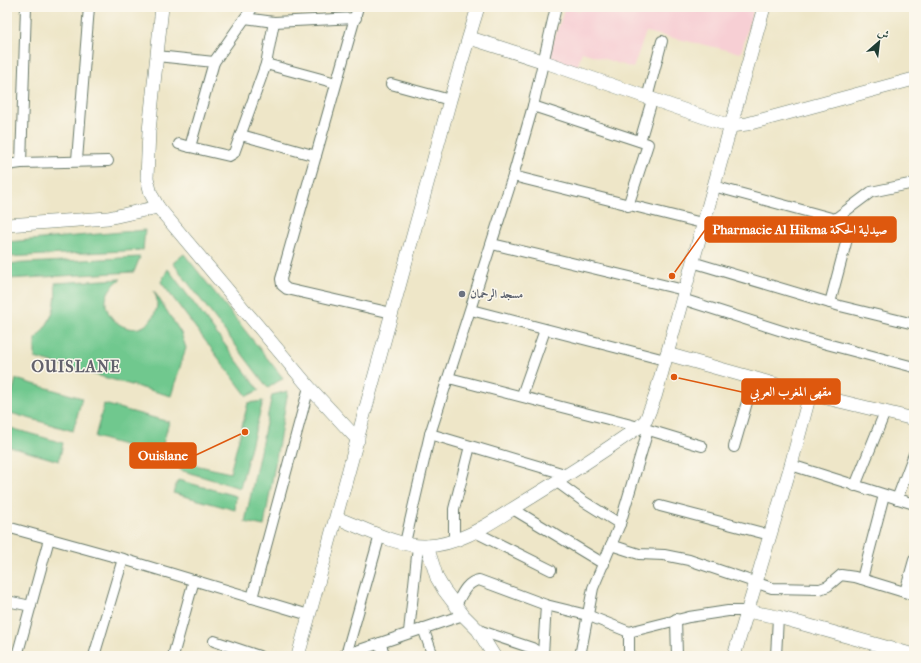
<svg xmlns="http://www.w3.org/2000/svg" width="921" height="663" viewBox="0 0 921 663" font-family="'IM FELL French Canon',Amiri,serif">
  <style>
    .built { fill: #f7cfd4 }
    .green { fill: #70c88e; stroke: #488261 }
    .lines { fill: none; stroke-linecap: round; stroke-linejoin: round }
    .minor-casing { stroke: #677868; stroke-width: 12 }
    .tertiary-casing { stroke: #677868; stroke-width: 14 }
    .minor { stroke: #fff; stroke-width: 10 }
    .tertiary { stroke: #fff; stroke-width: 13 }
    .worship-dot { fill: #6b7280; stroke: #fbf7ec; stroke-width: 1.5 }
    .labels { text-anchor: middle; stroke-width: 3; stroke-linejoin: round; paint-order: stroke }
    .worship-label { font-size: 12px; font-weight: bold; fill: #5b616d; stroke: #fbf7ec; text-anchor: start }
    .district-label { font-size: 16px; font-weight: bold; letter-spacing: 1px; fill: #63626d; stroke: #fbf7ec }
    .leader { fill: none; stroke: #de580e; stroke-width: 1.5 }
    .callout-dot { fill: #de580e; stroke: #fbf7ec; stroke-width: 1.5 }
    .callout { fill: #de580e; stroke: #de580e; stroke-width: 1.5 }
    .callout-label { font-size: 13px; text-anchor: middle; font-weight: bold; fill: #fff }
  </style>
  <rect width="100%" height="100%" fill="#fbf7ec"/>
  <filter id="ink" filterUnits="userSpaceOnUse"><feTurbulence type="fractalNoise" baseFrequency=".025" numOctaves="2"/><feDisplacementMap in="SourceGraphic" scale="8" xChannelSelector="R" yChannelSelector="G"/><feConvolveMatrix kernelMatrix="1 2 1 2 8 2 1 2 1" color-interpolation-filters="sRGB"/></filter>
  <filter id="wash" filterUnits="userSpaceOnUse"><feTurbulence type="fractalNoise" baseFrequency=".012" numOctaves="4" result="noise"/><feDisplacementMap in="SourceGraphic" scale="16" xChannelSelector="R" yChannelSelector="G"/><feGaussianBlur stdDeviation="0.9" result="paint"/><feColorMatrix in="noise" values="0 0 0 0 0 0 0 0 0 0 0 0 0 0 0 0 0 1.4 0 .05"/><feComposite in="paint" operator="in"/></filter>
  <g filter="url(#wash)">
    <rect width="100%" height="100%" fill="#eee6c8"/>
    <polygon class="built" points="565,7 580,11 581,7 628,7 637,9 637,7 754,7 741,53 646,32 633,68 582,52 577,68 548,57"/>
    <g class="green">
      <polygon points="145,230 143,250 7,257 7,242"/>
      <polygon points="184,254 283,378 268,388 173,263"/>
      <polygon points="140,257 134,272 7,279 7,264"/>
      <polygon points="168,269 259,390 247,396 161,282"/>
      <path d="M121,279C79,307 136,351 154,315C158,307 158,299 154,291L181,333L186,348L171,396L35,358V339C51,323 58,306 55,283Z"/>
      <polygon points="16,379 82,398 73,431 7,412"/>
      <polygon points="288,391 264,526 245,522 272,395"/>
      <polygon points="263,401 240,488 180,470 182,462 230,473 248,403"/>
      <polygon points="104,404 169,422 160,455 95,437"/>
      <polygon points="7,427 63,443 59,461 7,446"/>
      <polygon points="178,480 236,496 235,510 173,493"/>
    </g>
  </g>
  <g filter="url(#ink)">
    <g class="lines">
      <defs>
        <g id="minor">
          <polyline points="26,7 21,163 108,161"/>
          <polyline points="253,7 245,18 274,22 356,18"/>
          <polyline points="358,7 281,279 282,285 287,289 392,313"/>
          <polyline points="157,56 214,62 190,147 179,144"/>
          <polyline points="214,62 245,18"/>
          <polyline points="266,64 336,83"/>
          <polyline points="391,84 450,100"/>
          <polyline points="647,98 662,41"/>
          <polyline points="533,106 648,144 628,206"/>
          <polyline points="241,135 316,156"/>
          <polyline points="640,141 652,100"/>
          <polyline points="190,147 229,156 234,153 266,64 274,22"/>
          <polyline points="77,160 89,7"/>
          <polyline points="7,165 21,163"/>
          <polyline points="513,176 702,223"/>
          <path d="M713,186L835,219C845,224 848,228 847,239L830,303"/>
          <polyline points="835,219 871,192 914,183"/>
          <polyline points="492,244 684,290"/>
          <polyline points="692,262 840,306 914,324"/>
          <polyline points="682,299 804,338 914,367"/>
          <polyline points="471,310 665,360"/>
          <polyline points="449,378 639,427 702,446"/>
          <polyline points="522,395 545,330"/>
          <polyline points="430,434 568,475"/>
          <polyline points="734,447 754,378"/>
          <polyline points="791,465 914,504"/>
          <polyline points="557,482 583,501 620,524"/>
          <polyline points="855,486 885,412"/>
          <polyline points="897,499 914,454"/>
          <polyline points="660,506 770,535"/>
          <polyline points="513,509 604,564"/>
          <polyline points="7,527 123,559 309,615"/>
          <polyline points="475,532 551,570"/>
          <polyline points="454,540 454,509 470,446"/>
          <polyline points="405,543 430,434 513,176 533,106 556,7"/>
          <polyline points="611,545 639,554 664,555 689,560 772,588 820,589 828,586 841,575 855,577 914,595"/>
          <polyline points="862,579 884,495"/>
          <polyline points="905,592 914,560"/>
          <polyline points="252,598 309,387"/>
          <polyline points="7,601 31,606"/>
          <path d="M456,605C461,596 466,582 479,580L546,605"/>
          <polyline points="676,619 677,656"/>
          <polyline points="423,628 433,656"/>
          <polyline points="478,630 532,648 544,656"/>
          <polyline points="409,632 418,546"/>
          <polyline points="214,641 259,656"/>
          <polyline points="380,643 385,656"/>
          <polyline points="543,654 546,605 587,615 629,632 689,617 728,611 747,611"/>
          <polyline points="346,655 380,535"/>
          <polyline points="17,656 49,539"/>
          <polyline points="94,656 123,559"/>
          <polyline points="173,656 194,580"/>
          <polyline points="342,656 463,615"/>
          <polyline points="580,656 593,588 620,524 648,430"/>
          <polyline points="629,656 629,632"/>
          <polyline points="776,656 778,617"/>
        </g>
        <g id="tertiary">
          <polyline points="162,7 149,131 147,178 151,194 158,207 309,387 358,440"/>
          <polyline points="470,38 542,61 730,126 747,124 914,79"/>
          <polyline points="7,225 108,218 158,207"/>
          <polyline points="667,354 810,394 914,419"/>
          <path d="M337,518C363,528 398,547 426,546C461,545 491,522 519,505C560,480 600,454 639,427L646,420L655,397L764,7"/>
          <polyline points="427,546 437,578 444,590 463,615 478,630 494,656"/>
          <polyline points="747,611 778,617 914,655"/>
          <polyline points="298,656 450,100 478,7"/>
          <polyline points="734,656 791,465 810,394"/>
        </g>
      </defs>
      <use href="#minor" class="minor-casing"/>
      <use href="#tertiary" class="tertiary-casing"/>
      <use href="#minor" class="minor"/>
      <use href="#tertiary" class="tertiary"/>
    </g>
  </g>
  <circle class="worship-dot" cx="462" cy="294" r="4"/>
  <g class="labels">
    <g class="worship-label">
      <text x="470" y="298">مسجد الرحمان</text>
    </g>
    <g class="district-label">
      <text x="76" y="372">OUISLANE</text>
    </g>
  </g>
  <path class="leader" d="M672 276L705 230M674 377L742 392M245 432L196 455"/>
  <g class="callout-dot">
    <circle cx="672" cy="276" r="4"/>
    <circle cx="674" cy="377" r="4"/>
    <circle cx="245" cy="432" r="4"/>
  </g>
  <g class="callout">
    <rect x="705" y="217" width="191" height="25" rx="4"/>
    <rect x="742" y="379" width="98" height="25" rx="4"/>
    <rect x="130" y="443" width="66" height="25" rx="4"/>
  </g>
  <g class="callout-label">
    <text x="800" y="234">Pharmacie Al Hikma صيدلية الحكمة</text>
    <text x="791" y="396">مقهى المغرب العربي</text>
    <text x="163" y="460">Ouislane</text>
  </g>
  <rect width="921" height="663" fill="none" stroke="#fbf7ec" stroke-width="24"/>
  <g transform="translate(879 42) rotate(28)" stroke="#fbf7ec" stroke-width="3" paint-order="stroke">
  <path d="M0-3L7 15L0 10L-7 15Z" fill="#1f3d34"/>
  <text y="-6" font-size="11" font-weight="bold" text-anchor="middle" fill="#1f3d34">ش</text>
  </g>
</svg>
